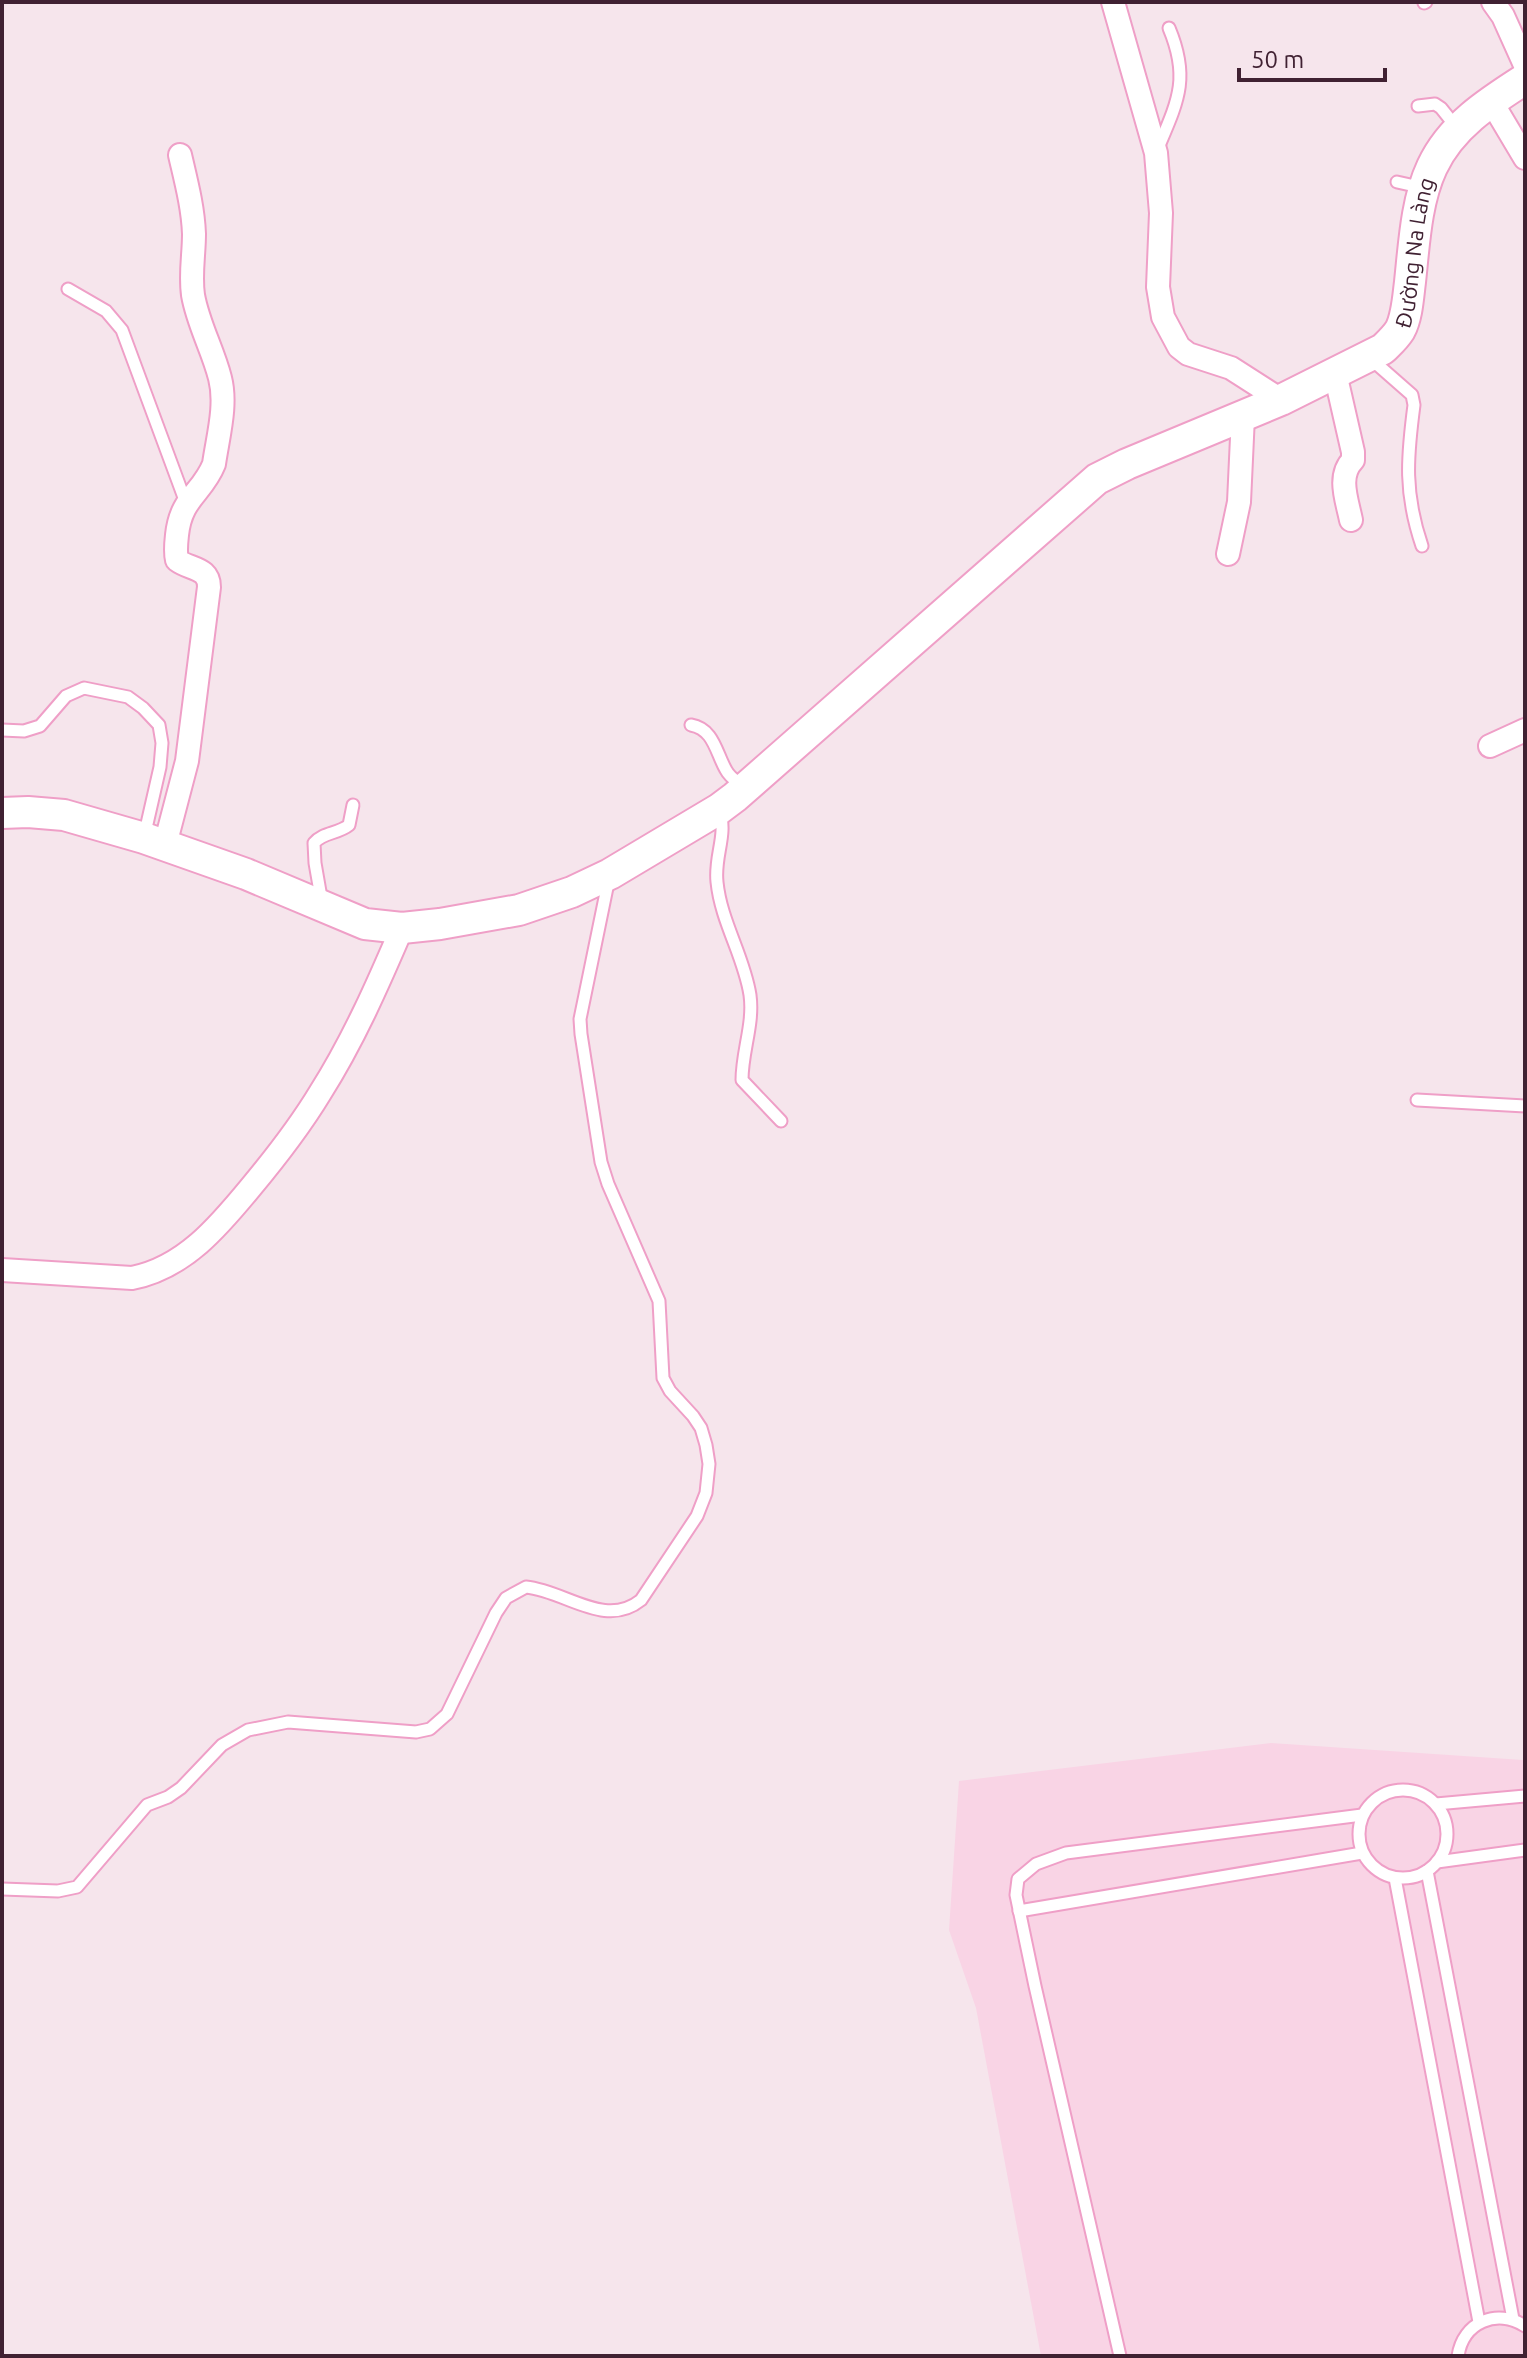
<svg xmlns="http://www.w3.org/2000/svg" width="1527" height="2358" viewBox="0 0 1527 2358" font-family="Ubuntu,sans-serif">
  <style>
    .built { fill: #f9d4e5 }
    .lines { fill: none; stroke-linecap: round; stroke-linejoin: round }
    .service-casing { stroke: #ef9fc7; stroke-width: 15 }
    .minor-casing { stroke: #ef9fc7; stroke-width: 26 }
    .secondary-casing { stroke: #ef9fc7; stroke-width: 34 }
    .service { stroke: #fff; stroke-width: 11 }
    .minor { stroke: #fff; stroke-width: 22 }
    .secondary { stroke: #fff; stroke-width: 30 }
    .labels { text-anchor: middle; stroke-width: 6; stroke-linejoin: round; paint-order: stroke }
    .street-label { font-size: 22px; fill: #402132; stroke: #f6e5ec }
  </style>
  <rect width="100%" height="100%" fill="#f6e5ec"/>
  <polygon class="built" points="1271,1743 1523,1760 1525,1771 1525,2356 1041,2356 976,2008 949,1930 959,1781"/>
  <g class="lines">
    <defs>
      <g id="service">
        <polyline points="1424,3 1426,2"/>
        <polyline points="1418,106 1435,104 1441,108 1457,128"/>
        <path d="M1158,148C1178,101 1190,78 1169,28"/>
        <polyline points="1397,182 1424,188"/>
        <polyline points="68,289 106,311 122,330 186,503"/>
        <path d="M1371,359L1412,395L1414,405C1407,458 1404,493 1422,546"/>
        <path d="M691,725C714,729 716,753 726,770C730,778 738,782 745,788"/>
        <polyline points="2,730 24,731 40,726 66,696 84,688 128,697 143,708 159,725 162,743 160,767 144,837"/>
        <path d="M719,810C728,835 714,855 717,882C721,922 744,956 750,995C754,1024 742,1051 742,1080L781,1121"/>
        <path d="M322,903L315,863L314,843C323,832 338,834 349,825L353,805"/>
        <polyline points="1417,1100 1525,1106"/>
        <circle cx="1403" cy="1834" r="44"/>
        <polyline points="1436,1804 1525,1796"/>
        <polyline points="1437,1862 1525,1850"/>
        <polyline points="1427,1871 1513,2319"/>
        <polyline points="1395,1878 1479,2322"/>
        <path d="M2,1889L58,1891L77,1887L147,1805L168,1797L181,1788L222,1745L248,1730L288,1722L416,1732L430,1729L447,1714L496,1613L506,1598L526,1587C566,1591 605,1629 641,1600L697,1516L706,1493L709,1464L706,1445L701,1428L693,1416L670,1391L663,1378L659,1301L608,1184L601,1162L581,1034L580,1019L609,878"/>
        <polyline points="1019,1911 1362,1853"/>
        <polyline points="1120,2356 1035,1986 1016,1895 1018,1879 1036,1864 1066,1853 1362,1815"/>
        <path d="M1458,2356C1463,2322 1497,2308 1525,2326"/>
      </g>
      <g id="minor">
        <polyline points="1113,2 1156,153 1161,213 1158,287 1163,317 1179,347 1188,354 1231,368 1281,400"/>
        <polyline points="1493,2 1503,16 1525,65"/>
        <polyline points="1491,101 1525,158"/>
        <path d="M1335,373L1353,452V460C1337,476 1347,500 1351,520"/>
        <polyline points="1228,554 1239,502 1243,416"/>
        <polyline points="1490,746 1525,730"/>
        <path d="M165,845L187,761L209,587C209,567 190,570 177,560C175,552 176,544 177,535C181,497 202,494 214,464C218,436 227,405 220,378C213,350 198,324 193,295C190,274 194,255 194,234C193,207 186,181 180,155"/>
        <path d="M2,1270L132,1278C184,1268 219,1226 251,1187C276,1157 300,1126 320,1093C353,1041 378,984 402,928"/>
      </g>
      <g id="secondary">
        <path id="s1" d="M2,813L28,812L64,815L144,838L246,874L365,924L402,928L440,924L519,910L572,892L610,874L719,809L735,797L1097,479L1127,464L1281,400L1383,349C1389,343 1395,338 1400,330C1407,317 1408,298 1410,282C1414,245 1416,201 1432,167C1451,126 1489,102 1525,79"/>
      </g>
    </defs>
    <use href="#service" class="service-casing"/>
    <use href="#minor" class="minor-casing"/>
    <use href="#secondary" class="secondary-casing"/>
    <use href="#service" class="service"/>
    <use href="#minor" class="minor"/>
    <use href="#secondary" class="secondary"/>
  </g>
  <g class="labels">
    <g class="street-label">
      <text dy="8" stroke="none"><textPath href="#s1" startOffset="1684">Đường Na Làng</textPath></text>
    </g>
  </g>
  <rect width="1527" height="2358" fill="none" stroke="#402132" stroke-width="8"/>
  <path d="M1239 68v12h146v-12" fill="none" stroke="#402132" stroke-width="4"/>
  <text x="1251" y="68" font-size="24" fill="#402132" stroke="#f6e5ec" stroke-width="6" paint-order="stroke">50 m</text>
</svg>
